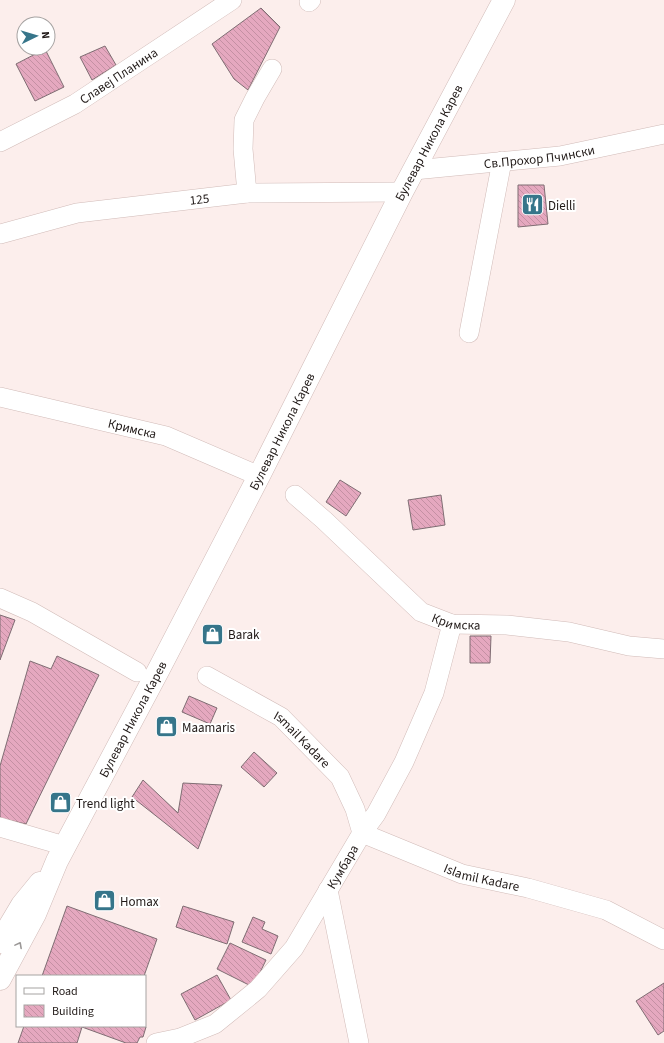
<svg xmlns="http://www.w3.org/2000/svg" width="664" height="1043" viewBox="0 0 664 1043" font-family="'Source Sans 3',sans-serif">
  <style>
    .building { fill: url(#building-back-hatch); stroke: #7f6d73 }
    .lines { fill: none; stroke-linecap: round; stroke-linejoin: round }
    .minor-casing { stroke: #d1bbb8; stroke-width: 20 }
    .tertiary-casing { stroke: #d1bbb8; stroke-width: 23 }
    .minor { stroke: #fff; stroke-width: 19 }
    .tertiary { stroke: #fff; stroke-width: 22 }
    .oneway { stroke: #9b9897 }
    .labels { text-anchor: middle; stroke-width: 4; stroke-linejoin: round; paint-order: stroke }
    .street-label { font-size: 13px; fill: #201917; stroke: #fff }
    .poi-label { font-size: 13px; fill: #201917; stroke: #fff; text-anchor: start }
  </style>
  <defs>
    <pattern id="building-back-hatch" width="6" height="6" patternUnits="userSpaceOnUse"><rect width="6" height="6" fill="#e5a8bf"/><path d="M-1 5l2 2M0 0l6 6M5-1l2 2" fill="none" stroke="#c490a3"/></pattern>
  </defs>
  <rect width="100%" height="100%" fill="#fceeec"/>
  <g class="building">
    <polygon points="261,8 280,27 248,90 234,79 212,44"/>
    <polygon points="105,46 116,65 92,80 80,57"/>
    <polygon points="45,49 64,87 35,101 16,64"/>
    <polygon points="518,185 544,185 548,224 518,227"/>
    <polygon points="340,480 361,493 346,516 326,502"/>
    <polygon points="441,495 445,525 413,530 408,500"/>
    <polygon points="0,615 15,620 0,660"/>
    <polygon points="470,636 491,636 490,663 470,663"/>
    <polygon points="57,656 99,675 26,824 0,818 0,766 30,661 51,669"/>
    <polygon points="189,696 217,708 210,724 182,712"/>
    <polygon points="254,752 277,773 264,787 241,767"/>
    <polygon points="143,780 178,813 183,783 222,785 198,849 132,797"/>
    <polygon points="67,906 157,939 144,976 42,976"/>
    <polygon points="183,906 234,922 227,944 176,927"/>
    <polygon points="253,917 265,922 262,929 278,936 271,954 242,942"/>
    <polygon points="230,943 266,960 253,987 217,969"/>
    <polygon points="217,975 231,1000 195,1020 181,994"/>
    <polygon points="664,983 664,1031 658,1035 636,1001"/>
    <polygon points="24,1026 143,1026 146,1027 143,1037 140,1037 137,1043 126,1043 82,1027 77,1043 18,1043"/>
  </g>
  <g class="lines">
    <defs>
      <g id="minor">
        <polyline points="309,2 311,0"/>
        <path id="s1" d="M0,142L75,104L232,0"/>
        <path id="s2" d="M414,170L560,156L664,134"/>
        <polyline points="247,193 243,149 244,120 255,98 272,69"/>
        <path id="s3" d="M0,234L77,213L247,193L402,192"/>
        <polyline points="469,333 502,161"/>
        <path id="s4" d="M0,397L166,436L259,476"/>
        <path id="s5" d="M295,495L324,520L421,612L452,624L507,625L569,632L629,646L664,649"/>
        <polyline points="0,598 32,612 137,672"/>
        <path id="s6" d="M207,676L281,717L340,777L355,809L362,833"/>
        <polyline points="0,827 65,846"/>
        <path id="s7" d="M362,833L462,874L528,888L606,910L664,940"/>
        <polyline points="328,890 359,1043"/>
        <path id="s8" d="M156,1043L180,1038L215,1024L258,989L294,948L362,833L376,814L404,762L434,693L452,624"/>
      </g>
      <g id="tertiary">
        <polyline points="0,942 22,905 40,883"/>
        <path id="s9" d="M0,979L35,914L57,861L159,669L259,476L402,192L504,0"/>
      </g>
    </defs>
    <use href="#minor" class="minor-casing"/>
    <use href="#tertiary" class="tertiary-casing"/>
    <use href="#minor" class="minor"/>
    <use href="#tertiary" class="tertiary"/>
  </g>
  <defs><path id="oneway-chevron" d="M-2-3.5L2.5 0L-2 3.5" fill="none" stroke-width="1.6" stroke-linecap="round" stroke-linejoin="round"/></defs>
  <use class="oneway" href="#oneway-chevron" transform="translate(19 945) rotate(-62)"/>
  <defs>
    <symbol id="restaurant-square" viewBox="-11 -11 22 22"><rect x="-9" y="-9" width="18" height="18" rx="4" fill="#36758a" stroke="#fff"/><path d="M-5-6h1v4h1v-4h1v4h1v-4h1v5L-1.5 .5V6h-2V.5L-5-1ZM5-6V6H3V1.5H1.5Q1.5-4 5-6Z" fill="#fff"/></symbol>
    <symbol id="shop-square" viewBox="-11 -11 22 22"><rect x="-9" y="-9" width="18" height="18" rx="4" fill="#36758a" stroke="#fff"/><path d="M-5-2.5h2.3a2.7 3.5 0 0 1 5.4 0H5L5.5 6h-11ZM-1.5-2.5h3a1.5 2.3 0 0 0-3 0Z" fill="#fff"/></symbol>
  </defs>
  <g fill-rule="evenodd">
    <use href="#restaurant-square" x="520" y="192" width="25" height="25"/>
    <use href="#shop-square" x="200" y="622" width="25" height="25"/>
    <use href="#shop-square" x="154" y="714" width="25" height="25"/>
    <use href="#shop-square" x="48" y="790" width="25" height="25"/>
    <use href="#shop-square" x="92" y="888" width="25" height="25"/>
  </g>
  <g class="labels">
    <g class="street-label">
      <text dy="5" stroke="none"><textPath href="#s1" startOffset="136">Славеј Планина</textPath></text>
      <text dy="5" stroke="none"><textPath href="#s9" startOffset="940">Булевар Никола Карев</textPath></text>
      <text dy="5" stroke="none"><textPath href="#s2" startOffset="126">Св.Прохор Пчински</textPath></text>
      <text dy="5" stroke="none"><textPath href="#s3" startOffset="203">125</textPath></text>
      <text dy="5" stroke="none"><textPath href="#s4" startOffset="136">Кримска</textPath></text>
      <text dy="5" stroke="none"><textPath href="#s9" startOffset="616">Булевар Никола Карев</textPath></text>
      <text dy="5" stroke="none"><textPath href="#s5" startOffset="209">Кримска</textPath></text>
      <text dy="5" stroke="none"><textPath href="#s9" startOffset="292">Булевар Никола Карев</textPath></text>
      <text dy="5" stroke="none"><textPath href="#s6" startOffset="115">Ismail Kadare</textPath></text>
      <text dy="5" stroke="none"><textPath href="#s8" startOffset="267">Кумбара</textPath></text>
      <text dy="5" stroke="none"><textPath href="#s7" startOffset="128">Islamil Kadare</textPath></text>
    </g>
    <g class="poi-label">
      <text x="548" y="210">Dielli</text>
      <text x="228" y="639">Barak</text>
      <text x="182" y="732">Maamaris</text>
      <text x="76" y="808">Trend light</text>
      <text x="120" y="906">Homax</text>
    </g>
  </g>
  <rect x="16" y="975" width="130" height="52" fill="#ffffff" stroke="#a6a3a2"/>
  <rect x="24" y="988" width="20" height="6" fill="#ffffff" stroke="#a6a3a2"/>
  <text x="52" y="995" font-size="12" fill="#201917">Road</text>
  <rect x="24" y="1005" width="20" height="12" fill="url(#building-back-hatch)" stroke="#a6a3a2"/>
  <text x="52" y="1015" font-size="12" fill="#201917">Building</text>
  <g transform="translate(36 36) rotate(85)"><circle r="19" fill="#ffffff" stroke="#a6a3a2"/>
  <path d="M0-3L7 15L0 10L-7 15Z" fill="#36758a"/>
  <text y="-6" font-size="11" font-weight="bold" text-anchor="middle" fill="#201917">N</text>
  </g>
</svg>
